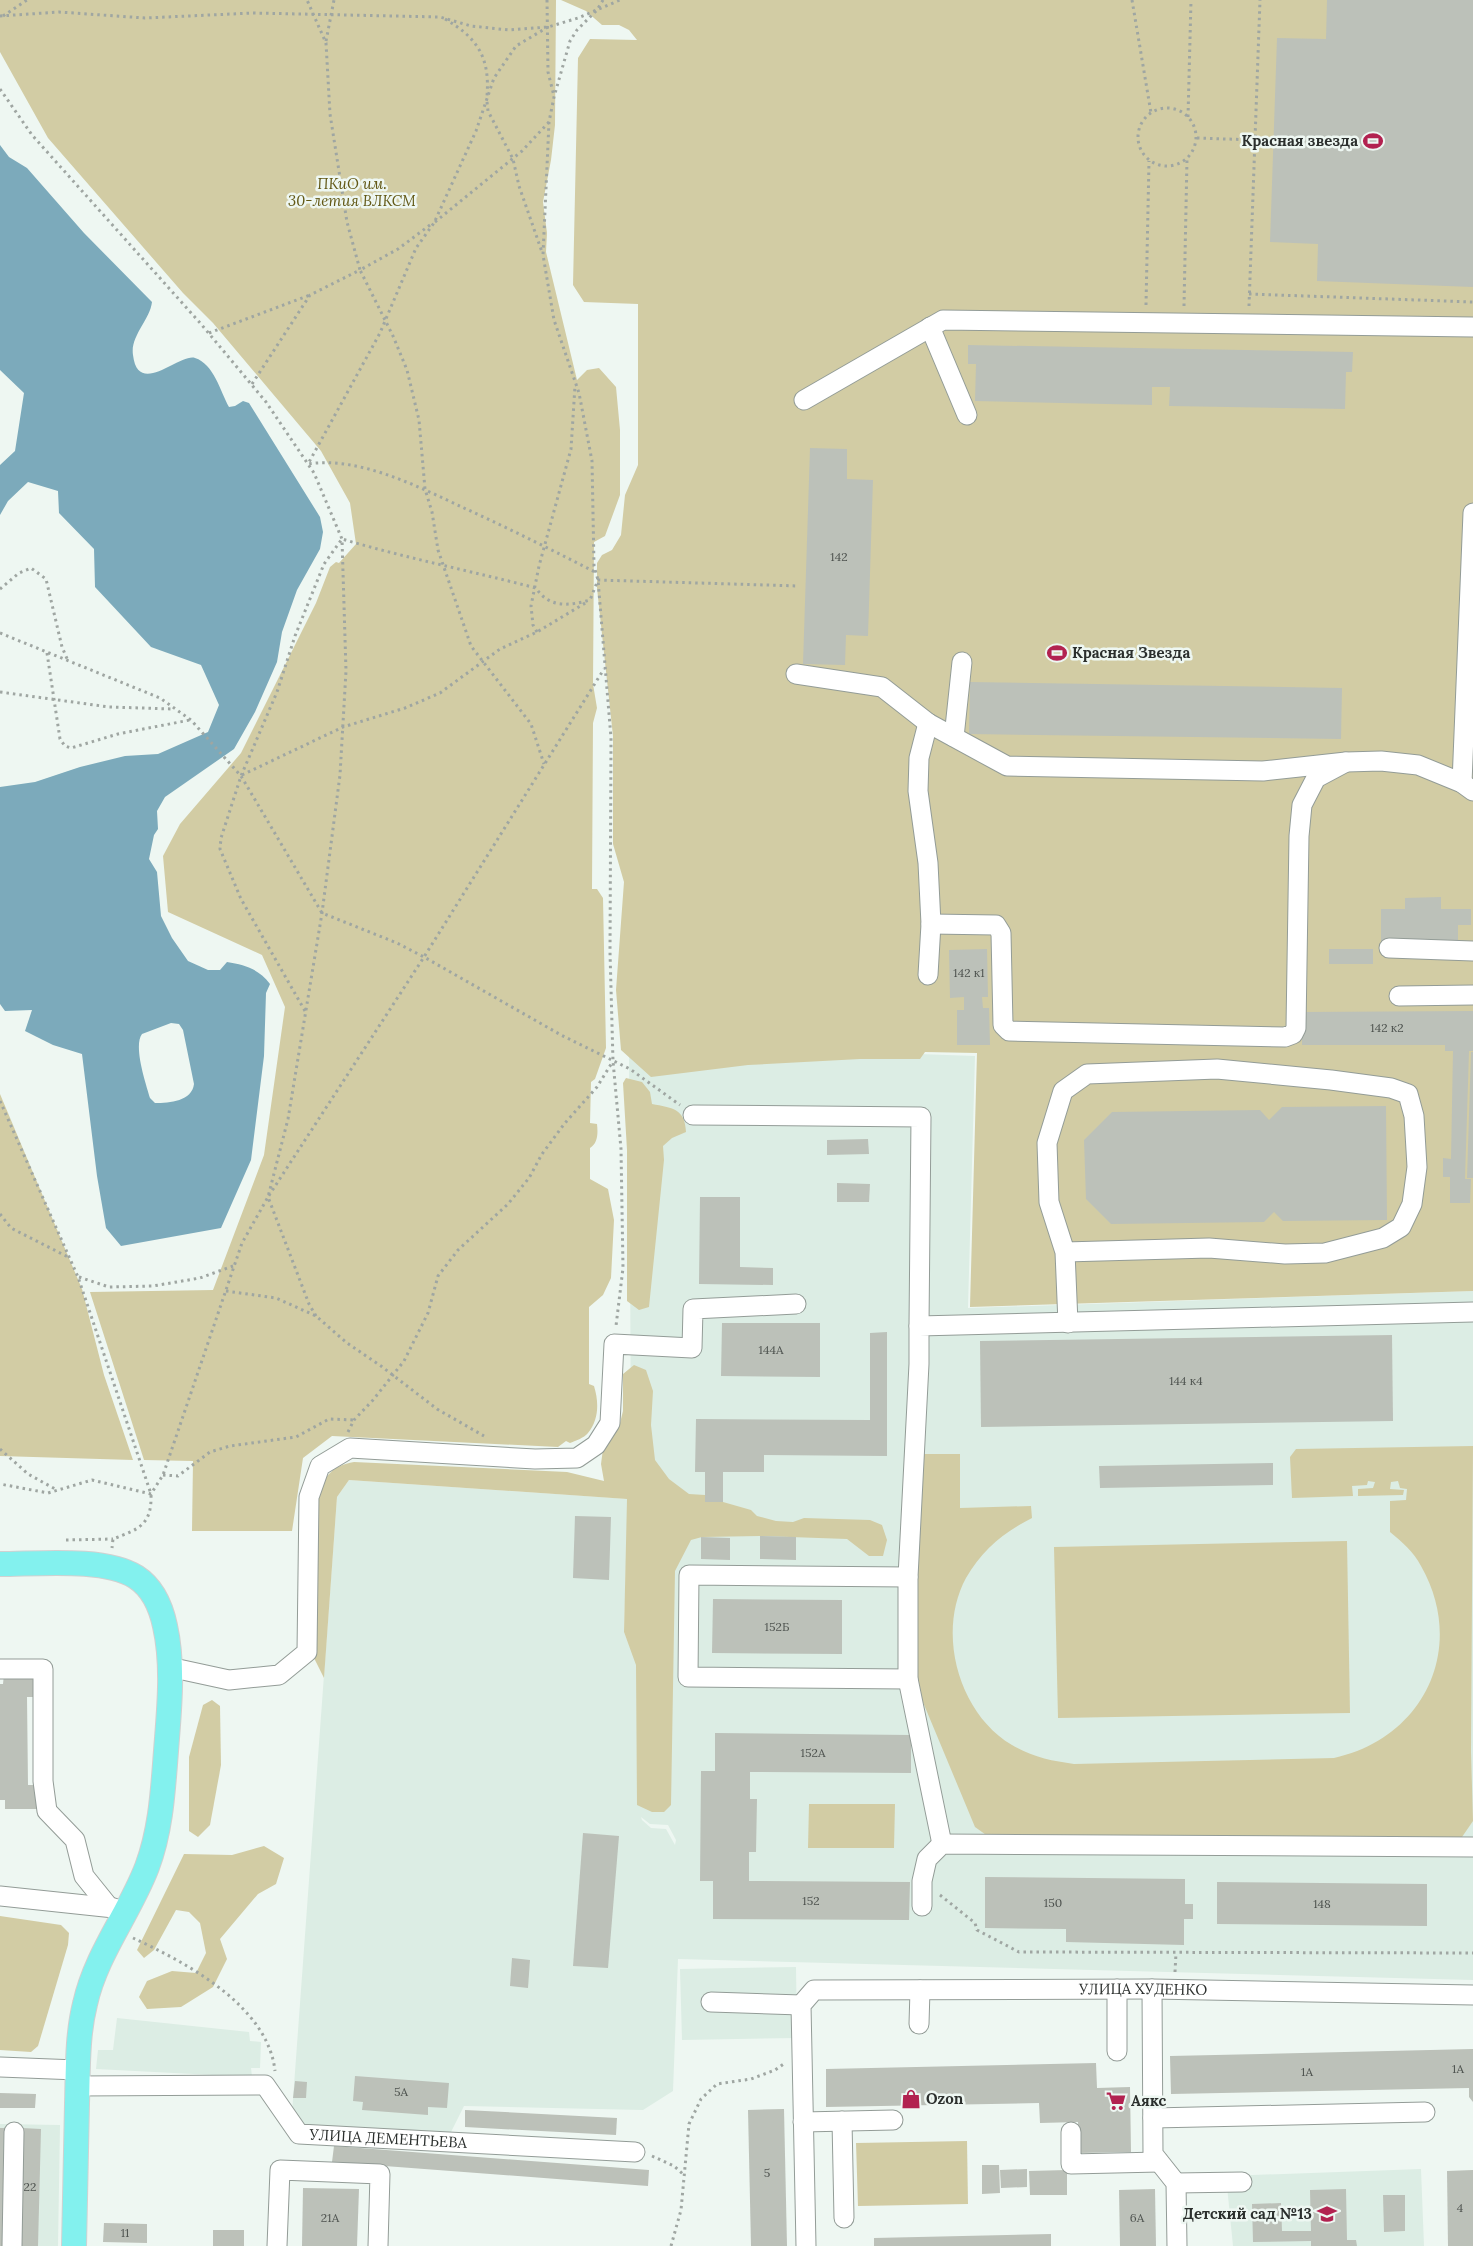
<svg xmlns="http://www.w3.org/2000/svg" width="1473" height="2246" viewBox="0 0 1473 2246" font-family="Lora,serif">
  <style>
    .built { fill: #dcede4; fill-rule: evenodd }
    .green { fill: #d2cca4 }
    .water { fill: #7caabb; fill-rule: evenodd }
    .building { fill: #bcc1b9 }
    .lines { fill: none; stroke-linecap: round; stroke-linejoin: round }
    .minor-casing { stroke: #939c97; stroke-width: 21 }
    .major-casing { stroke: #d0d1d1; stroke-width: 26 }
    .path { stroke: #9fa6a2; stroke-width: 3; stroke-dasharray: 2.5 4; stroke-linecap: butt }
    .minor { stroke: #fff; stroke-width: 19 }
    .major { stroke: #83f1ee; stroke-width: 24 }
    .labels { text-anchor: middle; stroke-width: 5; stroke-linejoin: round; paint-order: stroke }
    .number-label { font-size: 12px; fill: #4f5450 }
    .poi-label { font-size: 15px; font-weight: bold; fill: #2b2f2d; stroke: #eef7f2; text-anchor: start }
    .park-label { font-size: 15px; font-style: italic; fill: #625815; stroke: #eef7f2 }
    .street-label { font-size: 15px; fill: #2b2f2d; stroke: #eef7f2 }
  </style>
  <rect width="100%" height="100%" fill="#eef7f2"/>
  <g class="built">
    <path d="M629,1044L975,1056L968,1308L1473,1291V1980L678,1959L673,2091L643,2110L464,2106L450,2134L304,2125L292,2113L337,1497L349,1480L628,1499L624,1632L632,1652ZM641,1817L650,1824L668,1825L676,1840L675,1845L666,1829L651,1828L642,1820Z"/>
    <polygon points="796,1967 797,2038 682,2040 680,1969"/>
    <polygon points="117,2018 249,2032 250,2041 261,2042 260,2068 251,2068 252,2077 96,2069 98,2050 113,2050"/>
    <polygon points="0,2124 60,2125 58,2246 0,2246"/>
    <polygon points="1421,2169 1424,2246 1233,2246 1226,2176"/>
  </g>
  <g class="green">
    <path d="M0,0H556L555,125L551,160L543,202L547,233L546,252L577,380L587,370L599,368L616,387L620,430V495L605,536L594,542L593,684L597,708L593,723L592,889H597L603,898L606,1048L595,1079L591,1082L590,1123L597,1124C598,1133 598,1143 590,1148V1179L608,1189L614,1220L611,1278L603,1295L589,1307V1384L594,1386C599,1402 599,1420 588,1433C584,1438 575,1441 570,1443L566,1441L558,1447L332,1436L303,1458L292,1531H192L193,1461L144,1460L90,1292L213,1290L264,1155L285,1007L262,955L168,912L163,856L180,824L241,753L316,603L330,567L336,562L339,563L356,544L350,503L321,451L213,323L183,293L48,138L0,52Z"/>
    <polygon points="561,0 1473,0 1473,1291 970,1307 977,1053 925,1052 920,1059 860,1059 748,1065 651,1077 621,1050 616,990 624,882 613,844 613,736 597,588 597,563 602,555 612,550 621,535 625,495 638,465 638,304 584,302 573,285 578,58 590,39 637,40 629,30 619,25 602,25 586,11"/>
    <path d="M626,1078L642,1082L650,1092L652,1104C672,1108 685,1108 686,1132L672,1138L663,1146L664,1160L649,1307L639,1310L627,1301V1150L623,1083Z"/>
    <polygon points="0,1094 82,1289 104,1375 133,1460 0,1456"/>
    <path d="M634,1365L646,1370L653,1391L651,1425L655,1460L669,1479L689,1494L705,1495V1502H723L751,1510L757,1516L776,1521L793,1522L804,1518L870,1520L882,1525L887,1540L883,1556H869L847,1539L760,1536L702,1537L691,1540L675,1571L671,1805L664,1812H652L637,1805L636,1665L624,1632L627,1499L349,1480L337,1497L324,1678L310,1650L317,1494C326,1475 332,1466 354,1462L567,1472L604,1481L601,1464L603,1449L619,1427L623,1411V1374Z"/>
    <path d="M1473,1446L1471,1752L1473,1821L1462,1837L1159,1839L1152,1835L989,1837L975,1827L915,1683L914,1582L923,1454H960V1508L1031,1506L1032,1518C1004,1532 982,1550 966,1578C936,1633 959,1714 1012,1745C1032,1757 1052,1761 1074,1764L1334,1758C1425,1738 1467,1647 1421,1566C1414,1552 1402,1542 1390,1532V1501L1406,1500L1407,1489L1400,1488L1398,1481L1391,1482L1390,1489L1404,1490L1403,1495L1358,1496V1489L1373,1488L1375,1482L1368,1481L1367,1485L1352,1486L1353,1496L1292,1498L1290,1457L1296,1449Z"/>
    <polygon points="1347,1541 1350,1713 1058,1718 1054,1547"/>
    <polygon points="212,1700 220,1706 221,1765 210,1825 198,1837 189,1831 189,1757 203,1705"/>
    <polygon points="809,1804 895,1804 894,1848 808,1848"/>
    <polygon points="264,1846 284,1858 276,1884 258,1894 220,1939 227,1959 213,1987 181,2007 147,2009 139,1997 147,1981 172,1971 196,1973 206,1953 200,1923 189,1912 176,1910 154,1950 144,1958 137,1950 184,1854 232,1855"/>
    <polygon points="0,1916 61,1925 69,1933 68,1945 38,2046 31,2052 0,2050"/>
    <polygon points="967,2141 968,2204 858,2206 856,2143"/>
  </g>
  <path class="water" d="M0,145L9,157L27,168L84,233L152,302C150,320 130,336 133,355C138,398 180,353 195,358C214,364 220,391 229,407L235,406L243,401L249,403L320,517L323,532L320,549L297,590L282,632L277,662L255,712L234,749L165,797L157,811L158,829L154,835L149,859L157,872L161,916L172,938L188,961L208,970H220L227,962C245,965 259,969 270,984L266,993L264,1056L251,1160L221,1228L121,1246L106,1228L97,1176L82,1054L53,1045L25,1031L32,1010L5,1011L0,1004V787L35,782L80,767L125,756L158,754L208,732L219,705L201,665L151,647L95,587L94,549L59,513L58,491L28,482L8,501L0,515V465L15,451L24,393L0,370ZM171,1023L179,1024L183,1030L194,1084C192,1101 170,1103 155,1103L150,1098C146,1084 133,1046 142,1034Z"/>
  <g class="building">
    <polygon points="1327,0 1473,0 1473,287 1317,281 1318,244 1270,242 1277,38 1326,39"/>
    <polygon points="968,345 1353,352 1352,372 1346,372 1345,409 1169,406 1170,387 1152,387 1152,405 975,401 976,364 968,364"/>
    <polygon points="810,448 847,449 847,479 873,480 868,636 846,635 845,665 803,664"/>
    <polygon points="970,682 1342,688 1341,739 969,734"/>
    <polygon points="1441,897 1441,909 1471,909 1471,925 1458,925 1458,941 1381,941 1381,909 1405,909 1405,898"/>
    <polygon points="987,949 988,997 982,997 983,1008 989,1008 990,1045 957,1045 957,1010 964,1010 964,997 950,998 949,950"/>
    <rect x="1329" y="949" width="44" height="15"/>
    <polygon points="1473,1011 1473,1051 1462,1051 1469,1051 1465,1179 1471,1179 1470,1203 1450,1203 1450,1177 1443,1177 1443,1158 1451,1159 1453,1051 1445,1051 1445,1045 1302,1045 1302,1012"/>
    <polygon points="1471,1052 1473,1052 1473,1178 1467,1178"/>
    <polygon points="1386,1106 1387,1220 1283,1221 1274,1212 1264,1222 1111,1224 1086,1199 1084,1140 1112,1112 1260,1110 1269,1120 1282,1107"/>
    <polygon points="868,1139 869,1154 827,1155 827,1140"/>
    <polygon points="837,1183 870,1184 869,1202 837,1202"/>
    <polygon points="700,1197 740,1197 740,1267 773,1268 773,1285 699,1284"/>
    <polygon points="722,1323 820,1323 820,1377 721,1376"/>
    <polygon points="887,1332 887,1456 764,1455 764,1472 723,1472 723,1502 705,1502 705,1472 695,1472 696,1419 870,1420 870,1333"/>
    <polygon points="1392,1335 1393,1421 981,1427 980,1341"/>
    <polygon points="1273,1463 1273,1485 1100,1488 1099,1466"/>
    <polygon points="575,1516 611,1517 609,1580 573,1578"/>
    <polygon points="760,1536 796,1537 796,1560 760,1559"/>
    <polygon points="701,1537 730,1538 730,1560 701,1559"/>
    <polygon points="713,1599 842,1600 842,1654 712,1653"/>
    <polygon points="4,1674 41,1674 41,1697 27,1697 28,1785 41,1785 40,1809 5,1809 5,1800 0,1800 0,1684 3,1684"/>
    <polygon points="715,1733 911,1735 911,1773 750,1772 750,1799 757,1799 756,1852 749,1852 749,1881 910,1882 909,1920 713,1919 713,1881 700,1881 701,1771 715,1771"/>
    <polygon points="583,1833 619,1836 608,1968 573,1966"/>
    <polygon points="985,1877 1185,1879 1185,1904 1193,1904 1193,1919 1184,1919 1184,1945 1066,1942 1066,1929 985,1928"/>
    <polygon points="1217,1882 1427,1884 1427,1926 1217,1924"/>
    <polygon points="512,1958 530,1960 528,1988 510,1986"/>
    <polygon points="1473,2049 1473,2102 1469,2097 1469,2088 1171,2094 1170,2056"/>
    <polygon points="1096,2063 1097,2088 1130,2087 1131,2152 1079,2153 1078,2122 1040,2123 1039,2103 826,2107 826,2069"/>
    <polygon points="355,2076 449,2083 447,2108 428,2107 428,2115 362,2110 363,2102 353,2101"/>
    <polygon points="295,2081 307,2082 306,2098 293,2098"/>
    <polygon points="0,2093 36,2094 35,2108 0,2108"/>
    <polygon points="784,2109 787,2246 751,2246 748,2110"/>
    <polygon points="465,2110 617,2118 616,2135 465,2127"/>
    <polygon points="0,2128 4,2128 2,2246 0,2246"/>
    <polygon points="22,2128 41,2129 38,2246 19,2246"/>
    <polygon points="334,2146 649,2170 648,2186 332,2162"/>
    <polygon points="982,2165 999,2165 1000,2193 982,2194"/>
    <polygon points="1027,2169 1027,2187 1001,2188 1000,2170"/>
    <polygon points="1067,2170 1067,2195 1030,2195 1029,2171"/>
    <polygon points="1473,2170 1473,2246 1448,2246 1447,2171"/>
    <polygon points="303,2188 359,2189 357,2246 302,2246"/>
    <polygon points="1155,2189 1156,2246 1120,2246 1119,2190"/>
    <polygon points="1346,2189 1347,2240 1356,2240 1357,2246 1311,2246 1311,2241 1253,2242 1252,2204 1281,2203 1282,2231 1311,2231 1310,2190"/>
    <polygon points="1383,2195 1405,2195 1405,2231 1384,2232"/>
    <polygon points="104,2223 147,2224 147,2243 103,2242"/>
    <rect x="213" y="2230" width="31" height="16"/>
    <polygon points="1051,2234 1051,2246 874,2246 874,2238"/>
  </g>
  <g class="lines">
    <defs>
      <g id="minor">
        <polyline points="930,327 967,415"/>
        <polyline points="804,400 943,320 1473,327"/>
        <polyline points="796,674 882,687 928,723 1007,766 1263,771 1346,762 1381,761 1418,765 1462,783 1473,791"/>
        <polyline points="928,723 919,758 918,791 928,863 931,924 928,975"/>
        <polyline points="954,737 962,662"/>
        <polyline points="1462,783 1473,513"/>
        <polyline points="931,924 996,925 1001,933 1003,1025 1009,1031 1285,1037 1293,1034 1296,1028 1299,836 1302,805 1316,778 1346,762"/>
        <polyline points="1389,948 1473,951"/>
        <polyline points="1399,996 1473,995"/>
        <polyline points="693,1115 921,1117 919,1326"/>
        <polyline points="1065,1252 1049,1202 1047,1143 1063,1091 1087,1074 1217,1069 1331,1080 1391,1088 1408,1094 1414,1116 1417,1167 1412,1204 1401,1227 1383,1238 1325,1253 1285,1254 1209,1248 1065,1252 1068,1323"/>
        <polyline points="908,1577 689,1575 688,1677 908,1679"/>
        <polyline points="169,1667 229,1680 279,1675 307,1652 309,1497 320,1466 350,1448 535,1459 577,1458 596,1445 610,1423 614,1344 692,1348 693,1309 796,1304"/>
        <polyline points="0,1669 43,1669 43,1781 47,1811 75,1840 84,1876 109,1907"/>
        <polyline points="942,1844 908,1679 908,1577 919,1364 919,1326 1473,1312"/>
        <polyline points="0,1896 114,1908"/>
        <polyline points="922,1906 922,1881 927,1859 942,1844 1473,1847"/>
        <polyline points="1117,1989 1117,2051"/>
        <polyline points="1152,1989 1153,2154 1176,2183 1177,2246"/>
        <polyline points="711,2002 801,2005"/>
        <polyline points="919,2024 920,1990"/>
        <polyline points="0,2067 77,2070"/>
        <path id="s1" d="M78,2086L265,2085L299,2134L635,2152"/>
        <polyline points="1153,2118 1425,2112"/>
        <polyline points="842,2121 844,2218"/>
        <polyline points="803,2122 893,2120"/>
        <polyline points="1071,2132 1071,2164 1159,2162"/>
        <polyline points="1176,2183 1242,2182"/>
        <polyline points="12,2246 14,2132"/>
        <polyline points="277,2246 280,2170 380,2174 378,2246"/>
        <path id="s2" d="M806,2246L801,2005L814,1990L1152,1989L1473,1995"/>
      </g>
      <path id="major" d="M0,1564C37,1564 105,1557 136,1577C153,1588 161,1607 165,1626C174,1666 169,1711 166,1751C163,1790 161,1830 147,1867C129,1914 96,1954 85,2004C77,2036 78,2070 77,2104C76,2151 75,2199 74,2246"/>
    </defs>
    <use href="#minor" class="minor-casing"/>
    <use href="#major" class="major-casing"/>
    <g class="path">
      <polyline points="547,0 548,72 554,96"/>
      <polyline points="603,0 597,10 577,30 570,41 554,97 549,122 543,255 554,320 579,393 592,461 594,566 598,580 611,738 610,952 613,1061 621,1149 623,1268 616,1326"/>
      <polyline points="1132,0 1151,113"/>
      <polyline points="0,16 59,12 145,18 253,13 440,17 471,26 509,30 548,27 578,18 620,0"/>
      <polyline points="3,16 27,0"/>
      <path d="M445,19C478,38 490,58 487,96"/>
      <path d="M548,27L516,46L494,78L476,131L434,223L416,248L380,333L308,464C359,456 419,487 464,508C508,528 552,550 595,572"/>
      <polyline points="326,41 334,0"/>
      <polyline points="0,89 32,135 201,324 266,402 314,473 342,539 346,671 340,775 322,913 288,1119 268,1197 242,1243 163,1475 151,1494 92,1480 48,1493 0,1484"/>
      <polyline points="487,102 488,111 513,159 519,186 542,252"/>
      <circle cx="1167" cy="137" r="29"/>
      <polyline points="1188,117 1191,0"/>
      <polyline points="1197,138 1255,140"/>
      <polyline points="435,222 522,151 549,122"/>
      <polyline points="430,225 398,249 360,270 393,336 407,370 419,420 425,489 432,512 438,550 471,646 531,724 544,764"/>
      <polyline points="1249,294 1473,302"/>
      <polyline points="1146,305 1149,161"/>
      <polyline points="1184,306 1187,159"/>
      <polyline points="1249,306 1260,0"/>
      <polyline points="209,333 310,295"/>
      <polyline points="252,384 310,295 360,270 347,222 330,114 326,43 307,0"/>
      <polyline points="0,589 19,573 31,568 46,579 62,647 68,661"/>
      <polyline points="537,632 533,625 531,606 539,566 571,449 575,386"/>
      <polyline points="0,633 160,698 191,720 241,776 322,913 397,943 424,957 561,1035 630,1069 680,1105"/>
      <polyline points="47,653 60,739 65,746 71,748 118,734 190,720"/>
      <polyline points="0,692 109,707 173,709"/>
      <polyline points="242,775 343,727 405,708 440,693 500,649 537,632 587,602"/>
      <path d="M305,1011L241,899L220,849L221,838L241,776L277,692L295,636L324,564L342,539C406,558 471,571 536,588C549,608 569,606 590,600L598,580L799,586"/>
      <path d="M0,1101L78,1277L151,1494C152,1525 139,1529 113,1539L112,1548"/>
      <polyline points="0,1214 11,1228 70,1258"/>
      <polyline points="79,1277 109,1287 153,1286 200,1278 233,1266"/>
      <polyline points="226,1291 276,1298 316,1316 347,1343 381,1366 437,1409 484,1436"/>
      <polyline points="316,1316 309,1304 268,1197 424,957 604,669"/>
      <polyline points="348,1432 354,1420 373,1400 404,1361 428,1313 438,1276 458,1250 508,1204 529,1178 542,1154 565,1123 597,1087 613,1061"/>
      <polyline points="0,1449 28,1474 57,1490"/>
      <polyline points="163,1475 178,1476 210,1452 230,1446 296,1437 329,1419 354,1420"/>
      <polyline points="66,1540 113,1539"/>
      <polyline points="940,1895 975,1923 977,1930 1019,1952 1473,1953"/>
      <path d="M133,1938C187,1963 268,2006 275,2071"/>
      <polyline points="1175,1972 1176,1953"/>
      <polyline points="652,2156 674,2166 684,2175"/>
      <polyline points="671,2246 681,2210 689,2124 701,2099 717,2084 751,2079 775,2070 785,2063"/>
    </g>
    <use href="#minor" class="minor"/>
    <use href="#major" class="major"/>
  </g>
  <defs>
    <symbol id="stadium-bare" viewBox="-9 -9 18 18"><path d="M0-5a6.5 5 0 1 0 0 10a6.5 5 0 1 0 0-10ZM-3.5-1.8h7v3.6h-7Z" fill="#b22250" stroke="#eef7f2" stroke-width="2.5" paint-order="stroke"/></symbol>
    <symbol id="shop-bare" viewBox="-9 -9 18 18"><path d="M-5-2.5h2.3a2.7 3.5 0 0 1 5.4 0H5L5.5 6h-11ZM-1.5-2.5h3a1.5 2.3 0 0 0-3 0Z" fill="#b22250" stroke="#eef7f2" stroke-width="2.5" paint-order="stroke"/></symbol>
    <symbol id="supermarket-bare" viewBox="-9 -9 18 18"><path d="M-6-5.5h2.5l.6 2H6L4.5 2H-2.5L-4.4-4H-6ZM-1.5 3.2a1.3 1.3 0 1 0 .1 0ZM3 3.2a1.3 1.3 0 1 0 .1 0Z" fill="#b22250" stroke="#eef7f2" stroke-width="2.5" paint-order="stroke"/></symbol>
    <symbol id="school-bare" viewBox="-9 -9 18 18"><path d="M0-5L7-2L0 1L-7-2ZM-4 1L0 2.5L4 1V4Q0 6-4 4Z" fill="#b22250" stroke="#eef7f2" stroke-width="2.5" paint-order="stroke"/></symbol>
  </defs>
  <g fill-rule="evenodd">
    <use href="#stadium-bare" x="1359" y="127" width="28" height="28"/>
    <use href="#stadium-bare" x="1043" y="639" width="28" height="28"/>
    <use href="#shop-bare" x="897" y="2085" width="28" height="28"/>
    <use href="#supermarket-bare" x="1102" y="2087" width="28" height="28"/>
    <use href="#school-bare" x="1313" y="2200" width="28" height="28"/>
  </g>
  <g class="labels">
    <g class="number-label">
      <text x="839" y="561">142</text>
      <text x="969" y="977">142 к1</text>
      <text x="1387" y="1032">142 к2</text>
      <text x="771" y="1354">144А</text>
      <text x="1186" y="1385">144 к4</text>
      <text x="777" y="1631">152Б</text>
      <text x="813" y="1757">152А</text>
      <text x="811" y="1905">152</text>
      <text x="1053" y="1907">150</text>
      <text x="1322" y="1908">148</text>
      <text x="1458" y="2073">1А</text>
      <text x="1307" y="2076">1А</text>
      <text x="401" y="2096">5А</text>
      <text x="767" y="2177">5</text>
      <text x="30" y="2191">22</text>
      <text x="1460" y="2212">4</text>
      <text x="330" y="2222">21А</text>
      <text x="1137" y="2222">6А</text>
      <text x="125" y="2237">11</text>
    </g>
    <g class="poi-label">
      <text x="1358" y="146" text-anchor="end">Красная звезда</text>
      <text x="1072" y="658">Красная Звезда</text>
      <text x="926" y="2104">Ozon</text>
      <text x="1131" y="2106">Аякс</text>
      <text x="1312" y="2219" text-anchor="end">Детский сад №13</text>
    </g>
    <g class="park-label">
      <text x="352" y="189">ПКиО им.<tspan x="352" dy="17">30-летия ВЛКСМ</tspan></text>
    </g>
    <g class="street-label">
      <text dy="5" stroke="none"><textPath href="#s2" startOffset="590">УЛИЦА ХУДЕНКО</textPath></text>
      <text dy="5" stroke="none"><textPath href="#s1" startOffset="336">УЛИЦА ДЕМЕНТЬЕВА</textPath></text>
    </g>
  </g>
</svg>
